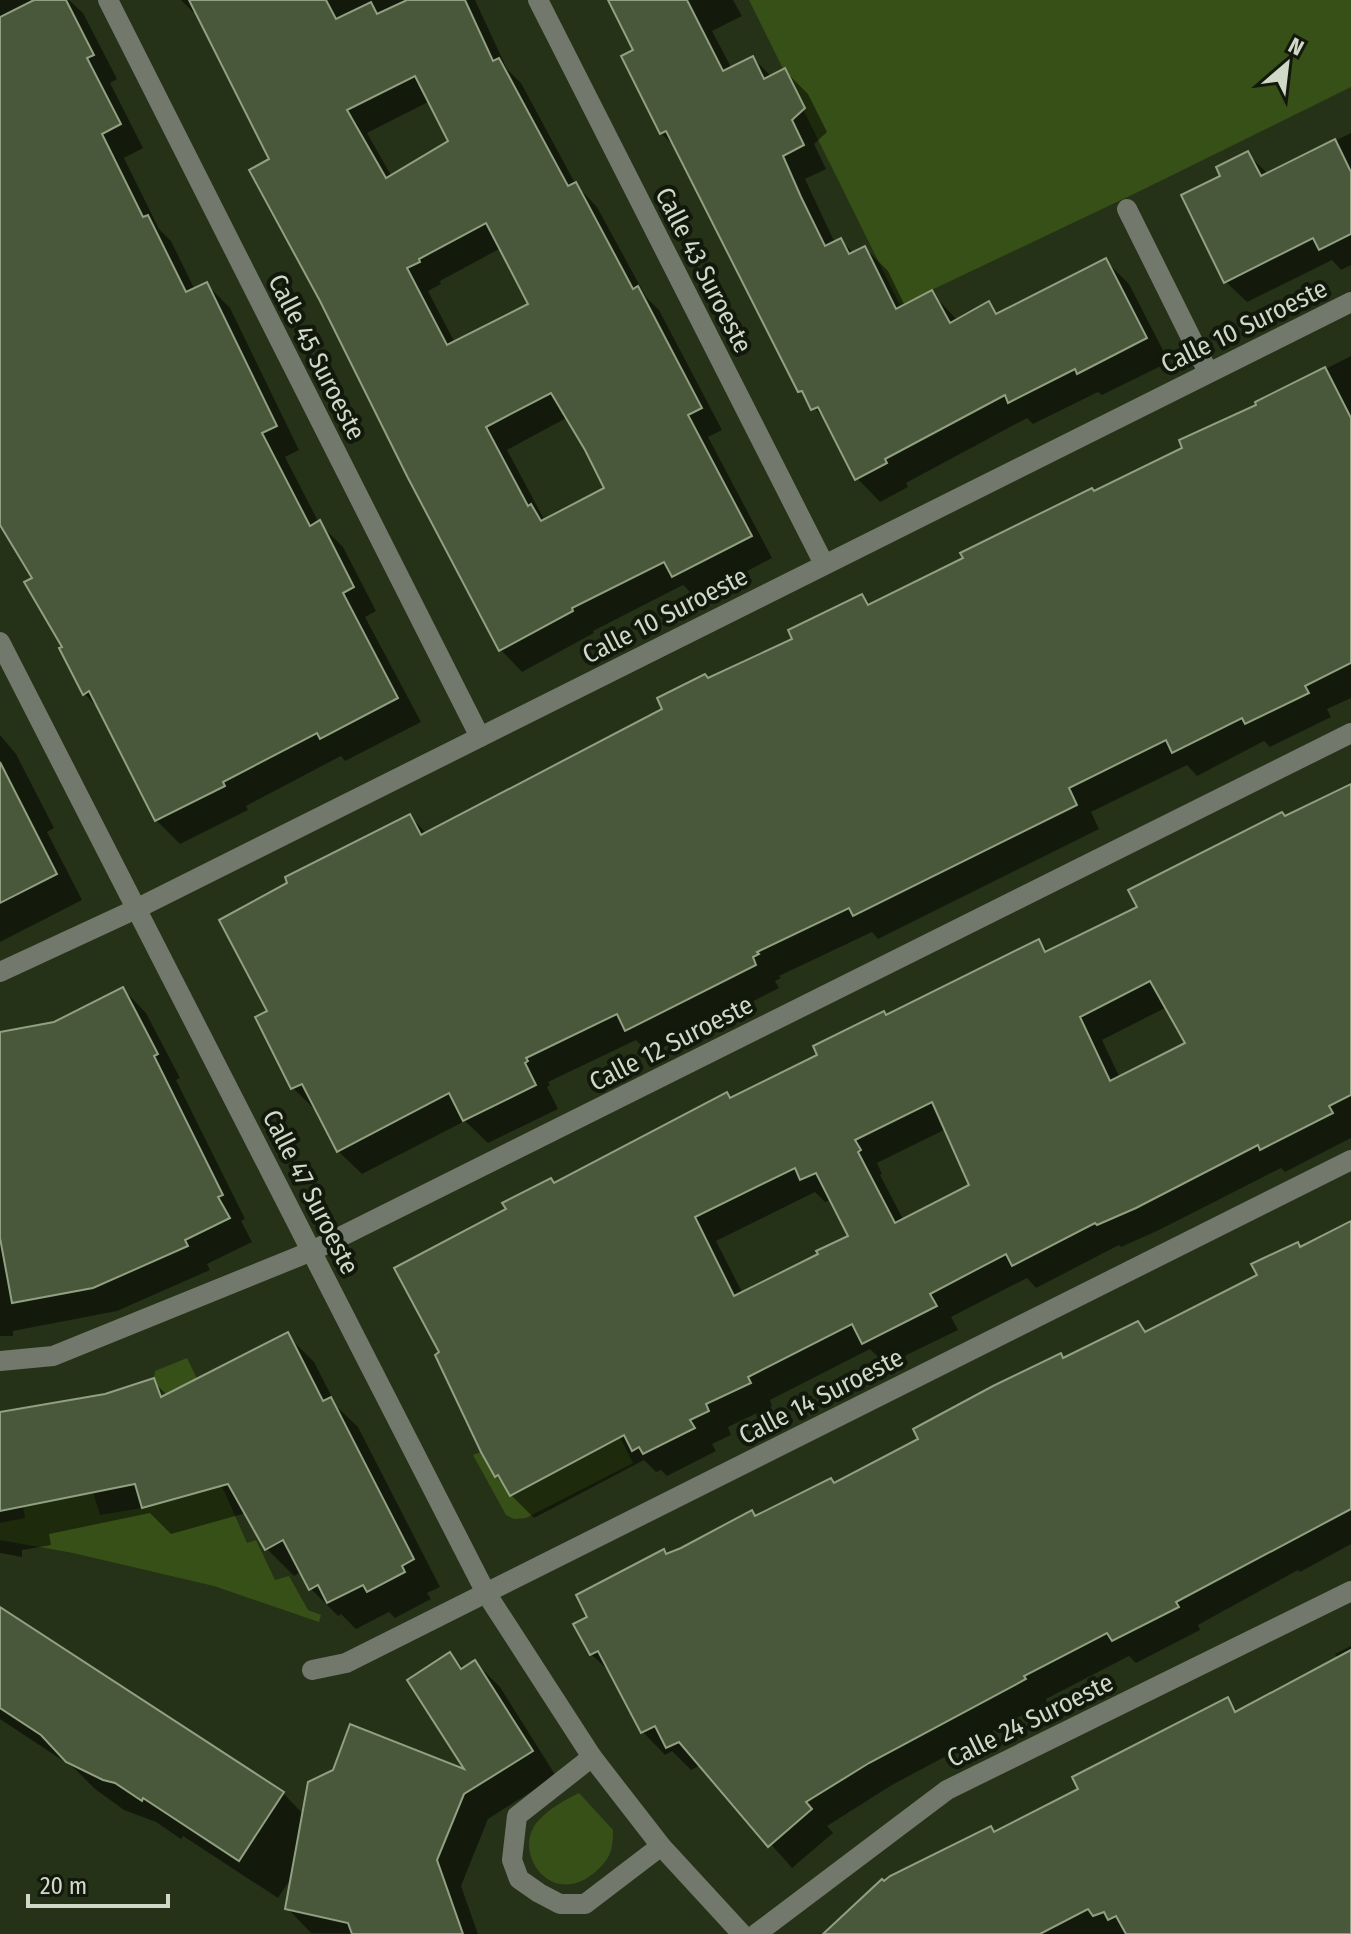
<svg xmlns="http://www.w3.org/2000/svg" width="1351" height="1934" viewBox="0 0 1351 1934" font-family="'Fira Sans Condensed',sans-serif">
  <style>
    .green { fill: #375017 }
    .shadow { fill: #0007; fill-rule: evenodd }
    .building { fill: #49573a; stroke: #90a080; stroke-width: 2; fill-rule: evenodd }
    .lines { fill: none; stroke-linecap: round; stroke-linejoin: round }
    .minor { stroke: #72796c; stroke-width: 20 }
    .labels { text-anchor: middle; stroke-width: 8; stroke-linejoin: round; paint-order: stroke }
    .street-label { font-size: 26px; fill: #d0d9c8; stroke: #12180c }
  </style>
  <rect width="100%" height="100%" fill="#253217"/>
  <g class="green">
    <polygon points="749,0 1351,0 1351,87 1142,190 900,305"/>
    <polygon points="187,1358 199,1383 207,1462 225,1493 247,1543 256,1540 275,1580 289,1576 308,1610 321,1615 319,1622 214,1586 73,1553 0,1540 0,1523 25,1518 23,1507 93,1492 100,1515 142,1508 183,1496 154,1378 155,1371"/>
    <polygon points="598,1393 633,1463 526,1518 514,1519 506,1515 473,1455 481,1452 494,1477 498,1475 510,1496 573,1462"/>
    <path d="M579,1793L613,1830C613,1851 610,1859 594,1873C550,1909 511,1851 538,1821C549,1809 564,1800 579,1793Z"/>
  </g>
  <g class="shadow">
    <polygon points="0,0 69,0 83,13 117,79 110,83 143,148 124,158 159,229 171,241 195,290 206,284 230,308 299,450 285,457 319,523 343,547 376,611 365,617 421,722 345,761 341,756 246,806 248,810 180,844 156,820 101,711 84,693 34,579 0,521"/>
    <path d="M181,0H475L507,69L521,83L576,185L597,207L646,297L659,310L722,430L708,437L772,558L696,598L683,585L593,631L594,633L522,672L500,649L272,160L195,11L193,12ZM430,101L451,142L392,177L367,133ZM501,248L531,305L455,343L428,291L441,284L440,281ZM568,417L606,489L545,521L507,450Z"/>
    <polygon points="610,0 733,0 742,16 712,31 732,69 753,58 772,77 785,71 808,94 827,132 814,144 826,169 805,179 835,243 841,240 854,254 865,248 888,271 905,306 932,293 958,321 989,304 1000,315 1106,261 1129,284 1169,362 1102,395 1098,392 1033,424 1027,418 906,483 908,487 880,502 857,478 829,425 800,391 676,148 661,133 636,51"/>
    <polygon points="1351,133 1351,265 1341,270 1332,260 1247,302 1226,282 1223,176 1248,154 1268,174"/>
    <polygon points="1351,356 1351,698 1327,709 1331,717 1270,747 1264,741 1197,776 1187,765 1091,812 1099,829 878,939 872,932 779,976 781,978 775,981 779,988 650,1054 636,1040 548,1082 550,1085 547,1087 558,1109 488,1143 465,1121 362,1174 338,1151 317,1112 293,1088 257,1018 270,1012 410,816 427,834 665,710 709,680 795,639 862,596 872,606 1185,449 1259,405 1258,403"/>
    <polygon points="0,735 16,754 54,828 47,832 82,900 0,942"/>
    <path d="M1351,788V1138L1285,1172L1281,1168L1159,1230L1121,1247L1119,1245L1036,1288L1027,1278L951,1317L958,1330L886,1365L870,1349L770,1400L772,1406L728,1427L731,1435L712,1444L716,1451L667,1476L661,1470L656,1472L644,1460L534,1518L511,1495L496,1476L482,1451L556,1185L820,1056L887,1017L1039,941L1049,952L1139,908L1286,818ZM1167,1007L1187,1043L1120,1078L1102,1040ZM946,1129L972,1186L904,1221L880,1175L882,1174L877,1163ZM815,1192L825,1202L832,1199L851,1236L821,1255L743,1294L716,1241Z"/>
    <polygon points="123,989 146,1013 180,1078 176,1080 245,1219 241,1221 252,1242 207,1264 210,1270 117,1311 13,1331 13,1336 0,1336 0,1034 55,1024"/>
    <polygon points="1351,1223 1351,1544 1300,1572 1298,1570 1198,1625 1200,1630 1136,1663 1129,1656 1046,1699 1047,1702 892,1785 827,1826 833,1833 792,1868 701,1765 691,1770 672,1751 665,1755 643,1732 613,1675 591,1654 667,1556 752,1513 756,1517 835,1484 921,1440 1064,1359 1138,1323 1147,1333 1260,1276 1297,1244 1302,1249"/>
    <polygon points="287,1335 314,1362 337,1407 358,1427 440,1587 427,1593 431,1599 395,1618 389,1612 356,1629 341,1614 338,1616 310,1588 302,1571 294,1576 266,1548 246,1513 171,1534 150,1513 49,1534 51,1545 22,1550 22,1557 0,1553 0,1414 105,1396 153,1381 168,1396"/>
    <polygon points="0,1609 283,1793 304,1815 469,1773 450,1654 465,1669 475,1662 500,1687 556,1776 488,1819 461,1886 478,1934 311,1933 287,1908 292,1877 278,1898 183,1836 181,1839 156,1822 124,1810 95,1789 74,1768 0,1719"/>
    <polygon points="1351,1646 1351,1934 851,1934 884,1884 995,1833 1081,1789 1227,1700 1239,1712 1338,1659 1335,1654"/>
  </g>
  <g class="building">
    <polygon points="34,0 66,0 94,55 87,58 121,124 102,134 143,217 148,215 186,292 207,282 277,426 262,433 310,526 320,520 354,587 343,593 398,698 320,739 317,733 223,782 225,786 155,821 89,691 83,695 59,648 62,647 24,582 32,578 0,525 0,17"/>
    <path d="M189,0H326L336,19L371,2L377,14L407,0H465L493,61L499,58L568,186L576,182L633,289L638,286L702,408L688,415L752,536L672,577L664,562L572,608L573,611L499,651L408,478L320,301L249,170L269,159ZM415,76L448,141L386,178L347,110ZM486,223L528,304L447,345L407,268L420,262L419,259ZM551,393L585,450L604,488L541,521L531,504L528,506L486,427Z"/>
    <polygon points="608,0 687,0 723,71 753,56 764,79 785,68 805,108 792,120 804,145 783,156 801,197 825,246 841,238 849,254 865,246 896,309 932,290 950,323 989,301 996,314 1106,258 1147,338 1077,374 1075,369 1008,403 1005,395 885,459 887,463 855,480 818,407 811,410 802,391 798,392 666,131 660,134 621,56 633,50"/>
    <polygon points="1335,139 1351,172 1351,234 1319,250 1313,238 1224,283 1181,195 1220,176 1216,167 1248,151 1261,176"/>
    <polygon points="1325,367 1351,418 1351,663 1305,686 1309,693 1245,724 1242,718 1172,753 1166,740 1069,788 1077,805 853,916 849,908 757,952 759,954 753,957 756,965 625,1031 617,1014 526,1058 528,1061 525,1063 536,1085 463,1121 449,1093 337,1152 302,1084 291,1089 255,1017 267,1011 219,920 287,883 285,877 410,814 421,835 662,709 657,698 705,674 708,678 792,639 788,630 862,594 868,605 963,558 960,553 1092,488 1094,491 1182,448 1179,440 1256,405 1255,402"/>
    <polygon points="0,762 57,874 0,903"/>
    <path d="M1351,784V1095L1329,1106L1333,1113L1260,1150L1258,1145L1136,1208L1097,1225L1095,1223L1012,1266L1006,1254L930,1294L937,1306L862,1344L852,1324L748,1377L751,1383L706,1404L709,1411L690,1420L695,1428L643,1454L639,1447L632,1451L624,1435L510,1496L498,1475L495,1477L481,1452L435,1355L439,1352L394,1268L506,1209L502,1203L551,1178L554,1183L727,1092L730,1098L817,1055L813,1046L884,1011L886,1015L1039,939L1045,952L1137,907L1128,890L1282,812L1285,816ZM1150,981L1185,1043L1110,1081L1080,1017ZM932,1102L969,1185L895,1223L858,1152L861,1150L855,1140ZM795,1168L800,1180L816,1173L848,1236L816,1251L818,1254L734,1296L695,1217Z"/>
    <polygon points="123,987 158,1054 154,1056 223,1195 218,1197 230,1218 185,1240 188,1246 93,1288 12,1303 0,1238 0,1032 54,1022"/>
    <polygon points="1351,1221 1351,1509 1176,1602 1179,1607 1112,1641 1107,1633 1024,1676 1026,1679 869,1763 806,1802 812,1809 768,1847 679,1742 666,1748 655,1726 641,1733 598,1651 590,1655 573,1624 587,1617 576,1595 664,1549 666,1554 681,1548 752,1510 755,1516 831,1478 834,1483 918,1439 913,1429 993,1386 1061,1353 1063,1358 1138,1321 1145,1332 1257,1275 1251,1264 1298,1242 1300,1247"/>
    <polygon points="288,1332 323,1401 331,1397 414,1559 402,1566 405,1572 367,1592 363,1585 327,1603 318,1585 309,1590 283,1540 265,1550 228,1484 142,1508 135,1484 0,1511 0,1412 105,1394 154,1378 161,1397"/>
    <polygon points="0,1607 284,1792 239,1861 143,1798 142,1801 115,1783 103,1780 66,1762 41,1735 0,1708"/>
    <polygon points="1351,1650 1351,1934 1126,1934 1116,1916 1108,1920 1104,1912 1093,1916 1088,1909 1040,1934 823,1934 882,1879 884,1881 890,1876 991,1826 994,1832 1078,1789 1072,1777 1228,1697 1235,1712"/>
    <polygon points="450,1652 461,1669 475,1660 533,1751 464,1794 437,1860 463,1934 352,1934 348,1923 285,1909 308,1782 333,1770 350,1724 464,1769 407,1680"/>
  </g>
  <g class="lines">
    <g class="minor">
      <polyline points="108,0 480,737"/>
      <polyline points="538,0 824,564"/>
      <polyline points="1127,209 1208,372"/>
      <polyline points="0,642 486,1593 592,1757 661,1846 742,1934"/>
      <polyline points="0,972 136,909 1351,302"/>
      <polyline points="0,1361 53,1356 312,1251 1351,733"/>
      <polyline points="312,1670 346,1663 1351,1160"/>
      <polyline points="592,1757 517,1816 512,1860 519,1879 539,1893 560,1904 585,1904 661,1846"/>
      <polyline points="756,1934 947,1790 1351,1591"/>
    </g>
  </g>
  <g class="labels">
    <g class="street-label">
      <text transform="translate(704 270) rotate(63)" y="9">Calle 43 Suroeste</text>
      <text transform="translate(1244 326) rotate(-26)" y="9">Calle 10 Suroeste</text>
      <text transform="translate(317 357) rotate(63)" y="9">Calle 45 Suroeste</text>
      <text transform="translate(665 615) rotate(-27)" y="9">Calle 10 Suroeste</text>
      <text transform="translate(671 1043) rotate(-27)" y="9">Calle 12 Suroeste</text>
      <text transform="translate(311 1192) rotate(63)" y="9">Calle 47 Suroeste</text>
      <text transform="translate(821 1396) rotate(-27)" y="9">Calle 14 Suroeste</text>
      <text transform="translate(1030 1720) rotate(-26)" y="9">Calle 24 Suroeste</text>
    </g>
  </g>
  <g transform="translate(1287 64) rotate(28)" stroke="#12180c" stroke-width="6" paint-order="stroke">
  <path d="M0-6L14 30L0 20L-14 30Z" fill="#d0d9c8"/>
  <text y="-12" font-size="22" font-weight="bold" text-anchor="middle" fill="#d0d9c8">N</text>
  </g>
  <path d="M28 1894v12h140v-12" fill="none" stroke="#d0d9c8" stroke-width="4"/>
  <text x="40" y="1894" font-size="24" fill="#d0d9c8" stroke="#12180c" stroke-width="6" paint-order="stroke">20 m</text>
</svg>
